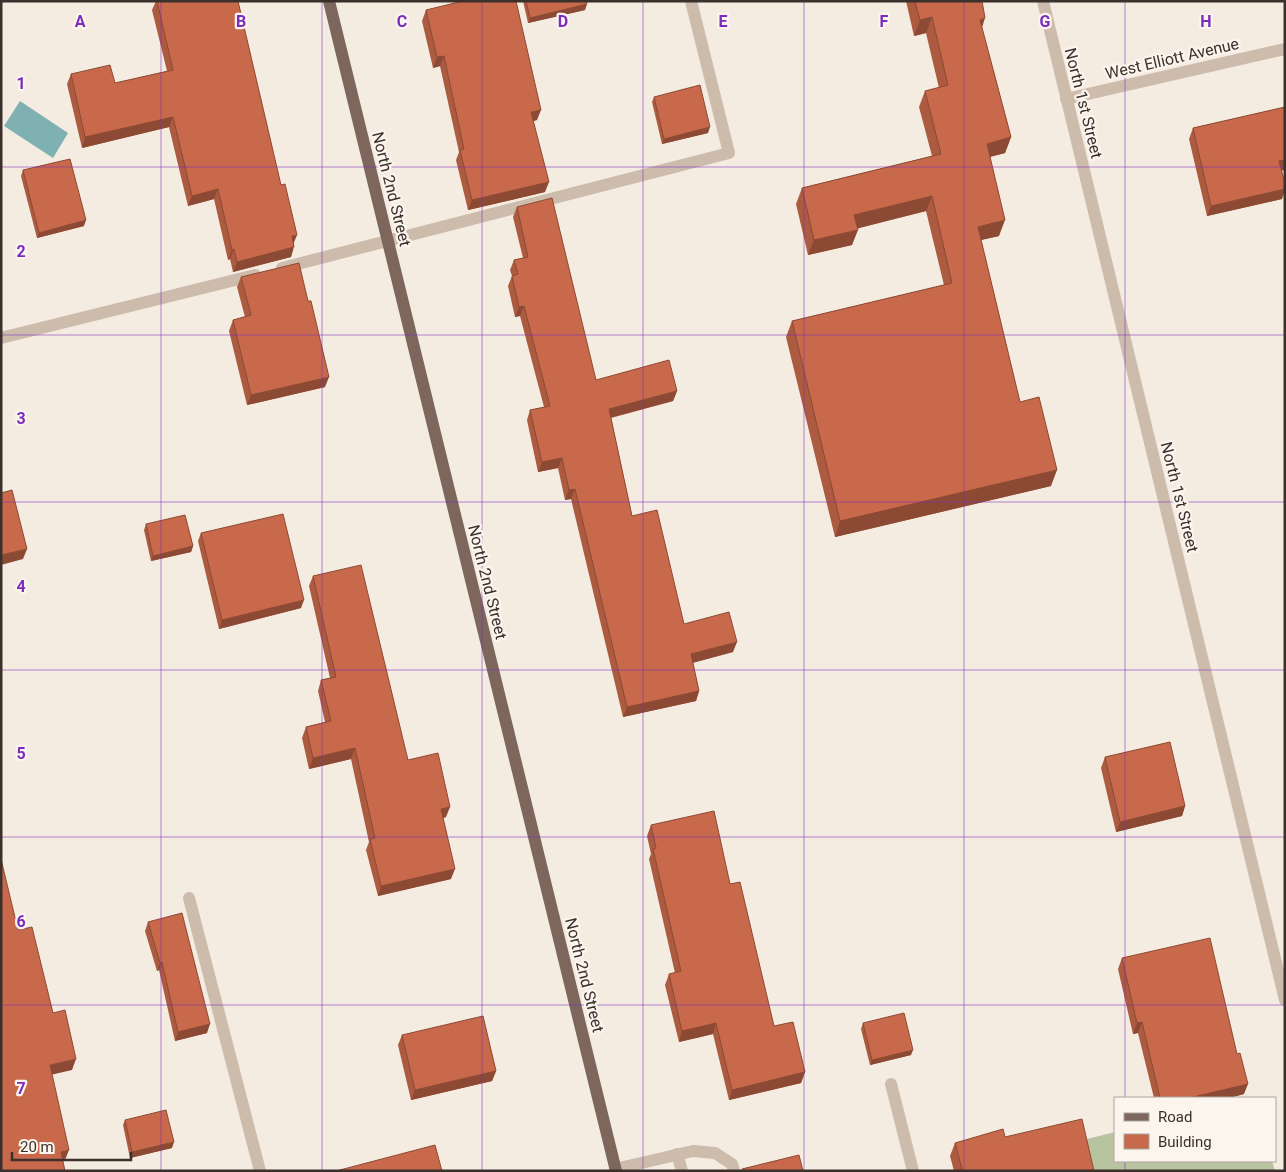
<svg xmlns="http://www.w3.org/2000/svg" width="1286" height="1172" viewBox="0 0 1286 1172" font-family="Roboto,sans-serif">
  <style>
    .green { fill: #b8c4a0 }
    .water { fill: #7fb0b2 }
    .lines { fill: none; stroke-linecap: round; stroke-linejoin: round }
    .minor { stroke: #cdbbac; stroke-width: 12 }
    .major { stroke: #7d675c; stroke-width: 12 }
    .wall { fill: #ac5a40 }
    .shaded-wall { fill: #8c4a34 }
    .building { fill: #c8694b; stroke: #8c4a34 }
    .grid { fill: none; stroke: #7b2cbf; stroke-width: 1; stroke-opacity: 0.55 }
    .labels { text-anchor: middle; stroke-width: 4.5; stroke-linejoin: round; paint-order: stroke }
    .street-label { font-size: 16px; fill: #3b302b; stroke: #fbf5ee }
    .grid-label { font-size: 16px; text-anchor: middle; font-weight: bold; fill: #7b2cbf; stroke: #fbf5ee; stroke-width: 4.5; stroke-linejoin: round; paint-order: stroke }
  </style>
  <rect width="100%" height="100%" fill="#f4ebe1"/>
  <polygon class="green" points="1115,1132 1115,1161 1272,1161 1275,1171 1091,1171 1083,1140"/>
  <polygon class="water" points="20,101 68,133 53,158 4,126"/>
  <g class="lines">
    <g class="minor">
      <polyline points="1043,1 1285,1000"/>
      <polyline points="1066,99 1285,49"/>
      <polyline points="282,268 729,153 691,1"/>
      <polyline points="1,338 255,275"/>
      <polyline points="189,898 260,1171"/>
      <polyline points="891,1084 913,1171"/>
      <polyline points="677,1154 682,1171"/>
      <polyline points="615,1169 693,1151 715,1153 732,1164 734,1171"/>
    </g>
    <polyline class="major" points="329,1 616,1171"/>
  </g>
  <g class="wall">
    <polygon points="156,1 238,1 294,243 291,257 233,272 230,259 228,260 214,199 188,206 169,127 82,148 67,84 71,74 115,83 167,71 152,10"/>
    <polygon points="523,1 586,1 585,10 528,23"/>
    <polygon points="906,1 982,1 982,28 1011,137 1005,153 990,157 999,236 981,240 1020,402 1051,486 835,537 786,337 792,321 944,285 926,211 857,228 852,245 808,255 796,204 802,188 932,156 919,107 925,91 939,88 926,33 914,36"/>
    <polygon points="426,10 537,120 533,121 545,192 468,210 456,160 459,152 440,66 433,68 422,21"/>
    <polygon points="654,97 708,133 662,144 652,102"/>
    <polygon points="1285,107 1285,170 1282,170 1282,199 1207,216 1189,139 1193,128"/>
    <polygon points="23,170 84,226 37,238 21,176"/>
    <polygon points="517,207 596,380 677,391 673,401 611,418 632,516 684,624 733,652 693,663 699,691 696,701 623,717 571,499 565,500 558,468 538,472 527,420 530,410 544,407 520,316 515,317 508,286 512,276 510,270 514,260 523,258 513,217"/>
    <polygon points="241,277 325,387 247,405 229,331 233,320 245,317 237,287"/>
    <polygon points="146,524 193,546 191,552 151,561 144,530"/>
    <polygon points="201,533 301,608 219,629 198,541"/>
    <polygon points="313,576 408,760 446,817 443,818 451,879 378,896 366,850 369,842 351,759 309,769 302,738 306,727 325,722 318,691 321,680 330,678 309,586"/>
    <polygon points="1105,757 1185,806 1182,816 1116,832 1101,768"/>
    <polygon points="651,825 730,884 774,1026 805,1072 801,1083 729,1100 713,1034 679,1042 665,985 669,974 675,973 649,859 651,854 647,836"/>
    <polygon points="148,922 207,1033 175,1041 159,970 157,971 145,931"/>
    <polygon points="1122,958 1244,1094 1229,1098 1154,1098 1138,1033 1133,1034 1118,969"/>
    <polygon points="863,1023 911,1055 870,1065 861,1029"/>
    <polygon points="402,1035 496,1071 492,1081 411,1100 398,1045"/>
    <polygon points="125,1120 172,1148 130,1158 123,1125"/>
    <polygon points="1005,1137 1094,1171 954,1171 950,1156 955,1143"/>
  </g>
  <g class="shaded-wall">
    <polygon points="587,4 585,10 528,23 530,18"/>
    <polygon points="932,17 926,33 914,36 920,20"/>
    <polygon points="985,18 980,34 980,20"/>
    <polygon points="444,56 440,66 433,68 437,57"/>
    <polygon points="541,110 537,120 527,123 531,112"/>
    <polygon points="173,117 169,127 82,148 85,137"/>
    <polygon points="710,127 708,133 662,144 664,139"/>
    <polygon points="1011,137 1005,153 981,159 987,144"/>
    <polygon points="1285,160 1285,170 1276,172 1279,161"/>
    <polygon points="549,182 545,192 468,210 472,200"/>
    <polygon points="218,189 214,199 188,206 192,196"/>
    <polygon points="1285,189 1285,191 1282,199 1207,216 1211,206"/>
    <polygon points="932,196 926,211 848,231 854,215"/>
    <polygon points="86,220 84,226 37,238 39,233"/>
    <polygon points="1005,220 999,236 972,242 978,227"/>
    <polygon points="858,230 852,245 808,255 814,240"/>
    <polygon points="297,235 293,245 292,236"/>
    <polygon points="294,247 291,257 233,272 237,262"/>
    <polygon points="234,249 230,259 228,260 232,250"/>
    <polygon points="524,306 520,316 515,317 519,307"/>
    <polygon points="329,377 325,387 247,405 251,395"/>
    <polygon points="677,391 673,401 605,419 609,409"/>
    <polygon points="562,458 558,468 538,472 542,462"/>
    <polygon points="1057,470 1051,486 835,537 840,521"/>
    <polygon points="575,489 571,499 565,500 569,490"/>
    <polygon points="193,546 191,552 151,561 153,556"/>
    <polygon points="27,549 23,559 1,565 1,555"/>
    <polygon points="304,600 301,608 219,629 222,620"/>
    <polygon points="737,642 733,652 687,664 691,654"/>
    <polygon points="699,691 696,701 623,717 627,707"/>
    <polygon points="355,748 351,759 309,769 313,758"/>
    <polygon points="1185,806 1182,816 1116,832 1120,822"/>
    <polygon points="450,807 446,817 437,819 441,809"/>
    <polygon points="455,869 451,879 378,896 381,886"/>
    <polygon points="162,962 159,970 157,971 160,963"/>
    <polygon points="1142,1022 1138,1033 1133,1034 1137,1023"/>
    <polygon points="716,1023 713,1034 679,1042 682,1031"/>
    <polygon points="210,1024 207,1033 175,1041 178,1032"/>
    <polygon points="913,1050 911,1055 870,1065 872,1060"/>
    <polygon points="76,1059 72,1070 46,1076 50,1065"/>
    <polygon points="496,1071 492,1081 411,1100 415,1090"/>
    <polygon points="805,1072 801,1083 729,1100 732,1090"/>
    <polygon points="1248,1084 1244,1094 1229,1098 1189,1098"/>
    <polygon points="174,1142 172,1148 130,1158 132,1152"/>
    <polygon points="69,1150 65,1160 57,1162 61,1152"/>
  </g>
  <g class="building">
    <polygon points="157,1 238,1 281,185 285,184 297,235 292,236 294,247 237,262 234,249 232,250 218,189 192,196 173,117 85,137 71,74 110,65 115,83 173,70"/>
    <polygon points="463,1 516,1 541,110 531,112 549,182 472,200 460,150 464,149 444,56 437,57 426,10"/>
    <polygon points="526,1 586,1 587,4 530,18"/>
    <polygon points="915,1 982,1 985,18 980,20 1011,137 987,144 1005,220 978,227 1020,402 1039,397 1057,470 840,521 792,321 952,283 932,196 854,215 858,230 814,240 802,188 941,154 925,91 948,85 932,17 920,20"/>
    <polygon points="700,85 710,127 664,139 654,97"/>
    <polygon points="1285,107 1285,160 1279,161 1285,184 1285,189 1211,206 1193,128"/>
    <polygon points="70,159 86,220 39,233 23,170"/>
    <polygon points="552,198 596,380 669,360 677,391 609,409 632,516 657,510 684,624 729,612 737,642 691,654 699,691 627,707 575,489 569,490 562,458 542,462 530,410 550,406 524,306 519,307 512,276 518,274 514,260 528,257 517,207"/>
    <polygon points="299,263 308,301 311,301 329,377 251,395 233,320 251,315 241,277"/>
    <polygon points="12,490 27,549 1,555 1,493"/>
    <polygon points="283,514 304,600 222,620 201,533"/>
    <polygon points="185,515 193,546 153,556 146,524"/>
    <polygon points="361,565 408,760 438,753 450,807 441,809 455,869 381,886 370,839 375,838 355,748 313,758 306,727 331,721 321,680 336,677 313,576"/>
    <polygon points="1170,742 1185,806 1120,822 1105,757"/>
    <polygon points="714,811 730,884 740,882 774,1026 793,1022 805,1072 732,1090 716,1023 682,1031 669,974 681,971 653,849 656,848 651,825"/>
    <polygon points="1,859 18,930 32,927 53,1013 65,1010 76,1059 50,1065 69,1150 61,1152 65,1171 1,1171"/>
    <polygon points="182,913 210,1024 178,1032 162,962 160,963 148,922"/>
    <polygon points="1210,938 1237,1054 1240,1053 1248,1084 1189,1098 1160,1098 1142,1022 1137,1023 1122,958"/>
    <polygon points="904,1013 913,1050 872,1060 863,1023"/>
    <polygon points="483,1016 496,1071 415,1090 402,1035"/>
    <polygon points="166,1110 174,1142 132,1152 125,1120"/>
    <polygon points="1082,1119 1094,1171 958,1171 962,1169 955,1143 1003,1129 1005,1137"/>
    <polygon points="435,1145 442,1171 336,1171"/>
    <polygon points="799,1155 803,1171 743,1171 742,1169"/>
  </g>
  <path class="grid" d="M161,1V1171M322,1V1171M482,1V1171M643,1V1171M804,1V1171M964,1V1171M1125,1V1098M1,167H1285M1,335H1285M1,502H1285M1,670H1285M1,837H1285M1,1005H1285M1125,1161V1171"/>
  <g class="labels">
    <g class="street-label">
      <text transform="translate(1172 58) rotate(-13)" y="6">West Elliott Avenue</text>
      <text transform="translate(1084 103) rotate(76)" y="6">North 1st Street</text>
      <text transform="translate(392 189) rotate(76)" y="6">North 2nd Street</text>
      <text transform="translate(1180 497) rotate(76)" y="6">North 1st Street</text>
      <text transform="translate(488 582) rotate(76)" y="6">North 2nd Street</text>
      <text transform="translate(585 975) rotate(76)" y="6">North 2nd Street</text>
    </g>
  </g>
  <g class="grid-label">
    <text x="80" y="27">A</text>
    <text x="241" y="27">B</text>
    <text x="402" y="27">C</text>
    <text x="563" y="27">D</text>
    <text x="723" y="27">E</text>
    <text x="884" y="27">F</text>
    <text x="1045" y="27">G</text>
    <text x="1206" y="27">H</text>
    <text x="21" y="89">1</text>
    <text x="21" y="257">2</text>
    <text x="21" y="424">3</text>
    <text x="21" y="592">4</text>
    <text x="21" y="759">5</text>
    <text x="21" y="927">6</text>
    <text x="21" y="1094">7</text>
  </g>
  <rect width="1286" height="1172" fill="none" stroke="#3b302b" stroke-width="5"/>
  <rect x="1114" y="1097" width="162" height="65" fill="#fbf5ee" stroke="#aea6a0"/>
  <rect x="1124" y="1113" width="25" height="8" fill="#7d675c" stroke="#aea6a0"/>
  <text x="1158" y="1122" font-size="15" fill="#3b302b">Road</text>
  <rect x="1124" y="1134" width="25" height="15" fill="#c8694b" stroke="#aea6a0"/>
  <text x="1158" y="1147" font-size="15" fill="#3b302b">Building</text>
  <path d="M12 1152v8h119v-8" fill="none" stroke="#3b302b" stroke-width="2.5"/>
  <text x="20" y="1152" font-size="15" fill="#3b302b" stroke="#fbf5ee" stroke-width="4" paint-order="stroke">20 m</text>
</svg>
